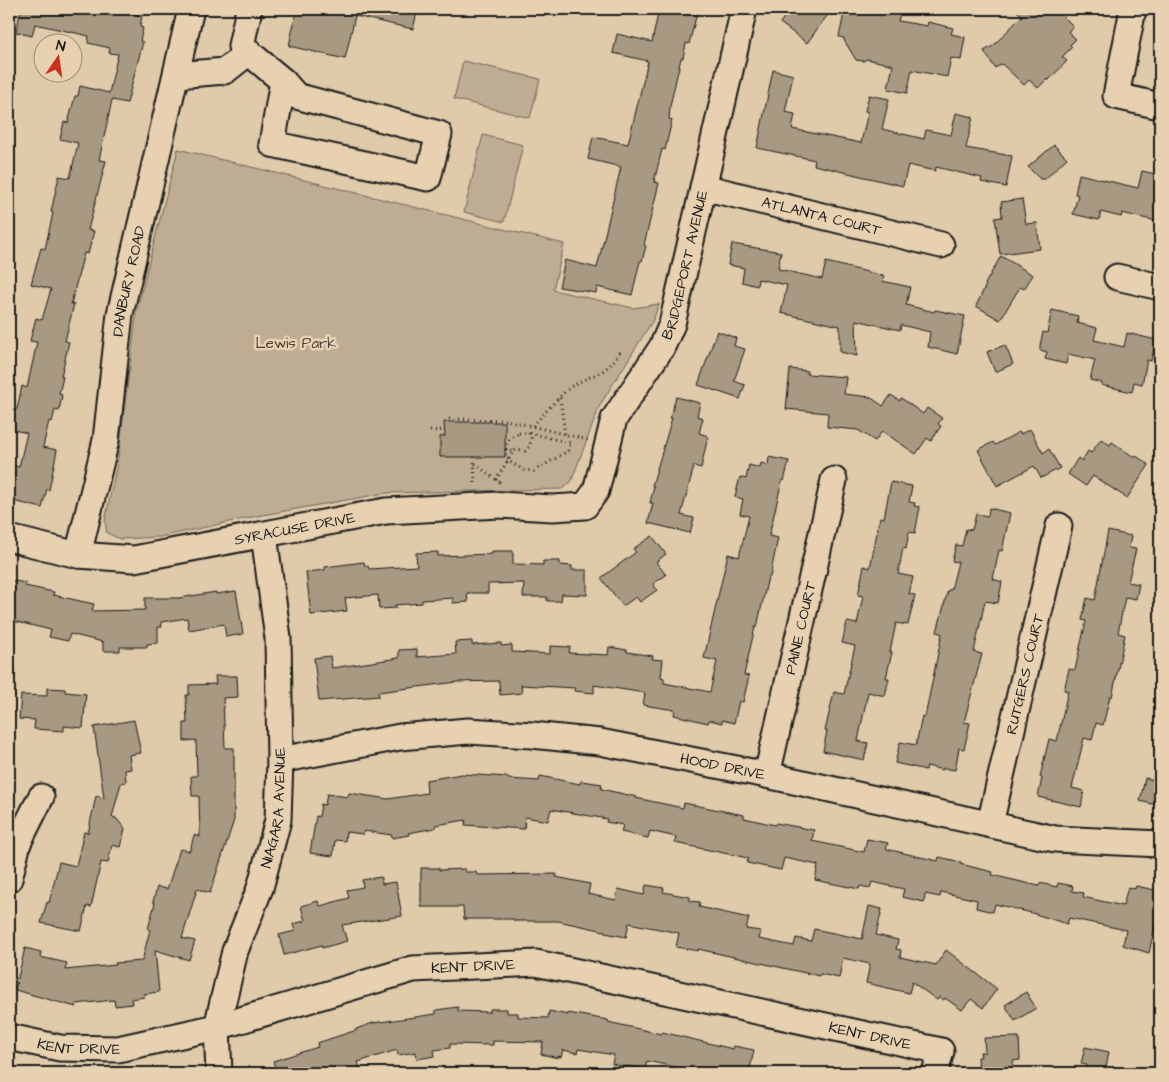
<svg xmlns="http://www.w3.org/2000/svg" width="1169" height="1082" viewBox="0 0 1169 1082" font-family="'Architects Daughter',sans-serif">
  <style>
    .green { fill: #bfad93; stroke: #6e6458 }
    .building { fill: #a89982; stroke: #1c1c1c }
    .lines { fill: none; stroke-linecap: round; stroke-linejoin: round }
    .minor-casing { stroke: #1c1c1c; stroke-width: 29 }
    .path { stroke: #1c1c1c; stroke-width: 3; stroke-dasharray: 1 4; stroke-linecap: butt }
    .minor { stroke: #e7d1b0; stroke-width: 25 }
    .labels { text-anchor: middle; stroke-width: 5; stroke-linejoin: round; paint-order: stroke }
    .street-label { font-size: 15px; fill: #1c1c1c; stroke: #e7d1b0 }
    .park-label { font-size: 15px; fill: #45403a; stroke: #e7d1b0 }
  </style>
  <rect width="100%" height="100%" fill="#dfcaaa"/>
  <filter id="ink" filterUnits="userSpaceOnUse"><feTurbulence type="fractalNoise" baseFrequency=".02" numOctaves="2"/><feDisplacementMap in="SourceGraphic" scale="10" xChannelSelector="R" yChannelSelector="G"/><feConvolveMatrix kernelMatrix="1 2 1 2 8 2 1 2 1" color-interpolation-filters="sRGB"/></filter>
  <g filter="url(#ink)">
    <g class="green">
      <polygon points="463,61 540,79 530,118 454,99"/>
      <polygon points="483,135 523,145 504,222 464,212"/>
      <polygon points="178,149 564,244 553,290 633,308 659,304 653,320 600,405 571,482 562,489 386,493 257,516 160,537 120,539 107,533 105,521 118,459 137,309"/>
    </g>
    <g class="building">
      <polygon points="21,9 121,9 121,11 142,16 140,27 143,28 140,41 143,42 127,103 112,100 99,160 106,161 88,230 94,231 88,254 84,253 71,304 74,304 65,341 69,342 61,376 63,377 59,394 62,395 59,411 55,410 52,422 49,421 43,447 57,450 49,490 47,489 42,508 9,500 9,465 19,467 27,433 9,429 9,412 13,413 14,409 17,409 22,386 27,388 37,342 30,341 36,318 42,320 51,289 31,284 41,248 45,249 53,213 51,212 59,176 70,178 78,143 60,139 64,122 68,123 75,96 78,96 80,86 109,93 118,54 109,53 110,48 88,43 89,36 35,24 32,36 16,32"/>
      <polygon points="297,9 418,9 413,29 355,16 345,59 289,46"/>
      <polygon points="659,9 698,9 689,44 686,43 683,58 681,58 670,106 669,119 672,120 665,150 662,149 654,182 659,183 644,245 646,246 642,261 640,261 632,295 597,287 596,293 559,287 565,260 597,268 621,167 588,159 593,137 628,144 648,61 613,53 617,34 652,42"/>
      <polygon points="790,9 832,9 807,43 780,23"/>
      <polygon points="845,9 890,9 891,12 900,14 898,21 927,26 928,22 953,28 951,34 965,37 961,60 951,58 947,77 912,70 907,93 888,89 893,65 867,59 863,61 856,60 844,40 844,38 839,37"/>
      <polygon points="1015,9 1050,9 1054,12 1056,9 1073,26 1068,32 1076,39 1070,45 1072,47 1062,57 1067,61 1048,81 1047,79 1038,88 1029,80 1024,85 1002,64 995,68 984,51 993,46 1022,16"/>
      <polygon points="773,70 793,75 785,112 795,114 792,129 861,143 868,112 865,111 869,95 889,99 882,129 924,139 926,130 951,135 956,113 973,117 966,148 1012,156 1006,187 981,182 982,178 936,167 935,171 908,165 903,186 814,165 815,160 757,148"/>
      <polygon points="1054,145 1067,158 1045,179 1040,179 1028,167"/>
      <polygon points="1142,171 1160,175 1160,222 1122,213 1121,217 1101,212 1099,220 1073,214 1078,195 1075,194 1079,174 1138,188"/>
      <polygon points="1022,199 1026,224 1037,223 1040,249 1000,254 995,218 1002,217 1001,202"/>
      <polygon points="732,244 781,252 778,269 822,279 826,262 884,276 882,281 910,287 906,305 934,312 935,310 965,316 957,354 928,347 930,332 901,325 900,330 856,320 857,356 840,352 840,326 781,313 787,285 758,279 757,286 742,282 744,268 728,265"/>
      <polygon points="1001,256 1033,275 1024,289 1020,287 1000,320 976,306 986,285 985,284"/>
      <polygon points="1052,310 1078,316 1077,323 1097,328 1094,340 1124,347 1127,333 1156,340 1151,361 1147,360 1142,384 1134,382 1132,392 1101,385 1102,383 1090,380 1095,360 1068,354 1066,364 1045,359 1047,352 1040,350 1040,345 1043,332 1047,333"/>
      <polygon points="717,331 736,338 734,346 745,349 734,381 745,385 740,399 698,385"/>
      <polygon points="1005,345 1013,364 995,372 987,352"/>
      <polygon points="790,369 807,371 807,374 846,377 844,394 870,397 883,406 891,395 900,401 901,398 923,414 927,408 942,418 938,424 941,426 931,441 927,438 916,454 882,431 875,441 858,430 827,427 828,413 786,409"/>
      <polygon points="676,397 700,403 697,416 703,418 699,433 708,436 701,468 694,466 681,515 694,518 690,533 648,523 653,503 650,503 654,486 652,486 672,418 670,418"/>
      <polygon points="444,422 505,422 505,457 440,457 440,437 445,436"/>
      <polygon points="1030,429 1043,453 1049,449 1060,468 1041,478 1034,466 997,486 978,450 993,442 995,445 1019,432 1021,434"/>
      <polygon points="1101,439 1110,445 1112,442 1134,457 1135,455 1149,465 1127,498 1093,476 1086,486 1068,474 1078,458 1082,461 1088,451 1091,453"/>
      <polygon points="769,457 789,461 784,481 782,480 769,536 778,538 770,577 768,577 757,627 755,627 744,675 749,676 743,702 739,701 734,723 722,720 722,723 709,720 708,723 674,715 675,710 643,705 645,693 594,685 594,693 574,691 575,688 521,685 522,693 500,695 499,681 457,682 378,692 379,696 319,701 314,658 330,656 332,668 399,658 399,650 417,649 417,657 456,654 455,642 472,641 472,645 501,643 501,646 512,645 512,652 550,654 550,646 570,647 569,653 608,655 609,647 627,650 627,652 653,656 652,659 663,660 661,677 664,678 664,683 710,692 717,661 704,658 720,588 728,554 739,557 749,516 740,514 743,499 735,497 740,477 746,479 749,465 760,468 761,463 768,465"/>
      <polygon points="891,482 912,486 909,502 915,503 914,506 920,507 915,533 909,532 906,549 903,548 898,574 913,577 909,594 915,595 908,625 896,623 890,652 892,652 886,678 889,678 885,696 868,692 858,741 868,743 864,760 823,751 827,731 825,731 834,692 844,694 855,646 842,643 847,622 857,624 863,596 858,595 864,566 870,568 880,517 884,518"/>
      <polygon points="989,508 1010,513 1002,551 999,550 993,579 1002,582 998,603 985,601 974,652 982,654 964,722 970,723 964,749 959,748 955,770 943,768 943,770 927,766 926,770 895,763 900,742 916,745 922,716 925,717 942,634 937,632 948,590 951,590 958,562 952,561 956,545 962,546 966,529 972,530 976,514 988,516"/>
      <polygon points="1108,531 1131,536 1129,548 1136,549 1128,582 1139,584 1136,599 1125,597 1118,633 1125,635 1112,697 1110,696 1103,725 1096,723 1092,740 1084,738 1072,788 1084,791 1081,807 1038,797 1042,778 1040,777 1049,739 1057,741 1068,691 1064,690 1069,669 1075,670 1086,621 1082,620 1087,598 1095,600"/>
      <polygon points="652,536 666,554 656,562 666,575 653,584 657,590 640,602 636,597 623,606 601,578 636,552 633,549"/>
      <polygon points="492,551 513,551 513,564 543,565 543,561 560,561 560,565 572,566 572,570 587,570 587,595 562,594 561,601 547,601 547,597 523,597 524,583 488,584 488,593 467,593 468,602 453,603 453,598 422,600 422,603 395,605 396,608 379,609 378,595 345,598 347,611 311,615 306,572 325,570 325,567 364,562 365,566 368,566 369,569 417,566 416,553 438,552 438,556 492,554"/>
      <polygon points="9,580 26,583 25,586 54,592 53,595 94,604 92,611 145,610 145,598 179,598 216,592 216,594 236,591 243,634 226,637 224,624 189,630 187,618 161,622 162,627 158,627 158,643 147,644 147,647 120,647 120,651 103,651 103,642 70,634 68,641 49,637 51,630 9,620"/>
      <polygon points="215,676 237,676 238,697 223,698 225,748 234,748 234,820 210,893 197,889 182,938 195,941 189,960 155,950 159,992 144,994 144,997 131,999 132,1004 115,1006 114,1000 76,1004 76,1007 15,990 25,948 41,952 40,957 67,963 65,970 116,965 115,963 142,961 150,930 148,929 155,903 153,902 157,887 167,889 180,849 190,851 194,835 200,837 199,796 192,796 191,776 197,776 196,740 184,741 184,723 187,723 186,695 189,695 189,685 216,684"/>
      <polygon points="47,688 65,689 65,692 86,694 83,728 64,726 64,731 34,729 35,720 19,719 21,695 47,696"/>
      <polygon points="134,720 141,753 129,755 131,769 125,770 126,782 121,783 112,817 116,818 125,829 120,847 112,845 108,863 101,862 91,907 87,906 81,931 41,923 47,902 49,903 59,862 76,866 84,832 88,833 96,796 104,798 94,727"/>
      <polygon points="462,774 507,777 508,779 539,781 540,776 580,784 581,781 602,784 601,789 637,797 636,798 683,808 684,803 744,815 744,818 775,825 776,823 814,830 812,841 864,852 867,839 888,843 886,849 938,861 939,857 961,862 960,864 993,872 992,875 1039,886 1040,883 1057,887 1058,883 1073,886 1072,891 1084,893 1083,897 1123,906 1128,887 1135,889 1136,886 1160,891 1160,917 1157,916 1149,953 1123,945 1126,930 1069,918 1067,924 1032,913 995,904 993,912 976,908 977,900 941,892 940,897 925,894 924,902 902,897 904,889 872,882 870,888 860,886 859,889 815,880 818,865 784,858 781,870 747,863 748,858 675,843 676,837 650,831 648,838 621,832 623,825 606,822 607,819 551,809 548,821 525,817 524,829 465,825 466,820 435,825 435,828 408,833 409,835 392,838 392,835 364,831 363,834 346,832 345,841 335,840 333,856 310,853 316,816 319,817 321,804 325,805 327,794 348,797 349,793 388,799 427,793 426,780"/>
      <polygon points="1145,778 1160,782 1160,806 1140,801"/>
      <polygon points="421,868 439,868 439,870 465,869 465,872 476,872 477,875 556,874 556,877 590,884 588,894 616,900 618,889 644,895 646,885 664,888 663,892 690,897 690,901 700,902 699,907 749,918 746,929 761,931 759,939 794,946 796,938 811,941 814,929 862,939 869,906 882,909 876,935 898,940 896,949 901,950 900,957 936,965 946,950 997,989 983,1008 971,999 962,1010 945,998 944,1000 939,997 937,1000 912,982 909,993 866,983 870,964 843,958 839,978 820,974 819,976 698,949 698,951 676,947 679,933 629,923 626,937 605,933 605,931 558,921 514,921 514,919 464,919 463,907 421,907"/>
      <polygon points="381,877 382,884 396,882 402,916 342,925 347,941 322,948 322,945 284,955 279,935 295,931 293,924 305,921 301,906 318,901 320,906 349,898 347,890 363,887 362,880"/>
      <polygon points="1026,992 1036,1008 1015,1021 1005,1005"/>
      <polygon points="458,1007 458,1011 490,1012 490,1009 507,1009 507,1013 518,1013 518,1017 548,1018 549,1011 568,1015 568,1013 608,1020 608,1022 661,1034 662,1032 733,1049 734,1046 754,1050 749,1073 684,1073 685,1069 647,1061 645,1069 627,1066 627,1067 612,1064 614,1055 578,1049 577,1053 563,1050 561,1057 558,1056 558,1058 541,1054 543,1042 493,1041 493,1045 450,1044 450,1048 434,1050 435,1056 417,1059 416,1052 398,1055 397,1050 358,1062 362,1073 277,1073 273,1061 318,1047 317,1043 357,1030 356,1029 373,1023 436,1014 436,1010"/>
      <polygon points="1019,1037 1020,1060 1013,1061 1013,1073 979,1073 978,1057 981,1057 980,1052 985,1052 984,1038"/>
      <polygon points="1085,1047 1109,1052 1105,1073 1086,1073 1087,1065 1081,1064"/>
    </g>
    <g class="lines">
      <defs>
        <g id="minor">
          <polyline points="249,9 241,46 283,81 296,96 439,134 428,178 272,144 283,81"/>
          <polyline points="1133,9 1116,96 1160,106"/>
          <polyline points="176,75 225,71 249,52"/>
          <path id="s1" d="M703,187L941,245"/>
          <polyline points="1117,277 1160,287"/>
          <path id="s2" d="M9,538L78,555L134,559L386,511L499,505L553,508L585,506L596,491L614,419L662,347L672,324L744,9"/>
          <path id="s3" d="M78,555L106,440L120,314L191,9"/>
          <path id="s4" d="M280,760L400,737L468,731L532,735L600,742L767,775L1055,839L1160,844"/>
          <path id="s5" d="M767,775L834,480"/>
          <path id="s6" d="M990,824L1059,526"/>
          <polyline points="9,879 18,843 41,797"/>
          <path id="s7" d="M9,1037L60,1048L118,1049L217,1027L413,969L536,963L941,1051L935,1073"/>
          <path id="s8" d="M219,1073L217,1027L235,951L260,888L278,820L280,760L278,638L264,535"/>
        </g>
      </defs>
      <use href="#minor" class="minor-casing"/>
      <g class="path">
        <polyline points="560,398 565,435"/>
        <polyline points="449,419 506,420 588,440"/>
        <path d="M533,426C543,415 562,392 574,385C595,372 606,376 620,351"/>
        <polyline points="430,431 445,430"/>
        <path d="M519,433H529L531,438L530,446L525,451L516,450L513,452L506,449C506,440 512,437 519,433Z"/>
        <polyline points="506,449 508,461 524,470 534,471 568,451 571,443 529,433"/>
        <polyline points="474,457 475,486"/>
        <polyline points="475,464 502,484"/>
        <polyline points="496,480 513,452"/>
      </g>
      <use href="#minor" class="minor"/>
    </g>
  </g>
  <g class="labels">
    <g class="street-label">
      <text dy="5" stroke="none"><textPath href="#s1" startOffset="122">ATLANTA COURT</textPath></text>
      <text dy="5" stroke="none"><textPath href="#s2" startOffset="848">BRIDGEPORT AVENUE</textPath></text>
      <text dy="5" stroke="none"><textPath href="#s3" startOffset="279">DANBURY ROAD</textPath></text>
      <text dy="5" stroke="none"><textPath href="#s2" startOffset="291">SYRACUSE DRIVE</textPath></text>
      <text dy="5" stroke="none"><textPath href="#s5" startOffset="151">PAINE COURT</textPath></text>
      <text dy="5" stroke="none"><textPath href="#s6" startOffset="154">RUTGERS COURT</textPath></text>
      <text dy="5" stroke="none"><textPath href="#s4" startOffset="448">HOOD DRIVE</textPath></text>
      <text dy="5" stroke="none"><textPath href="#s8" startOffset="274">NIAGARA AVENUE</textPath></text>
      <text dy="5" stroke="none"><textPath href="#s7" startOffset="476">KENT DRIVE</textPath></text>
      <text dy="5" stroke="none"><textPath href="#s7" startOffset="881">KENT DRIVE</textPath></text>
      <text dy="5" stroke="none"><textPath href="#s7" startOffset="71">KENT DRIVE</textPath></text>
    </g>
    <g class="park-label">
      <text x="296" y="348">Lewis Park</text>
    </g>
  </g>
  <rect width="1169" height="1082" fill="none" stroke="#e7d1b0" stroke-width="30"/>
  <rect x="15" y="15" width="1139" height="1052" fill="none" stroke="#1c1c1c" stroke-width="2" filter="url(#ink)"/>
  <g transform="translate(58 58) rotate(13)"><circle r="24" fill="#e7d1b0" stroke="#968975"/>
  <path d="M0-4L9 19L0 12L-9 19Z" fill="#c8321e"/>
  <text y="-8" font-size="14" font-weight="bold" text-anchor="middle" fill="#1c1c1c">N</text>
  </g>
</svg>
